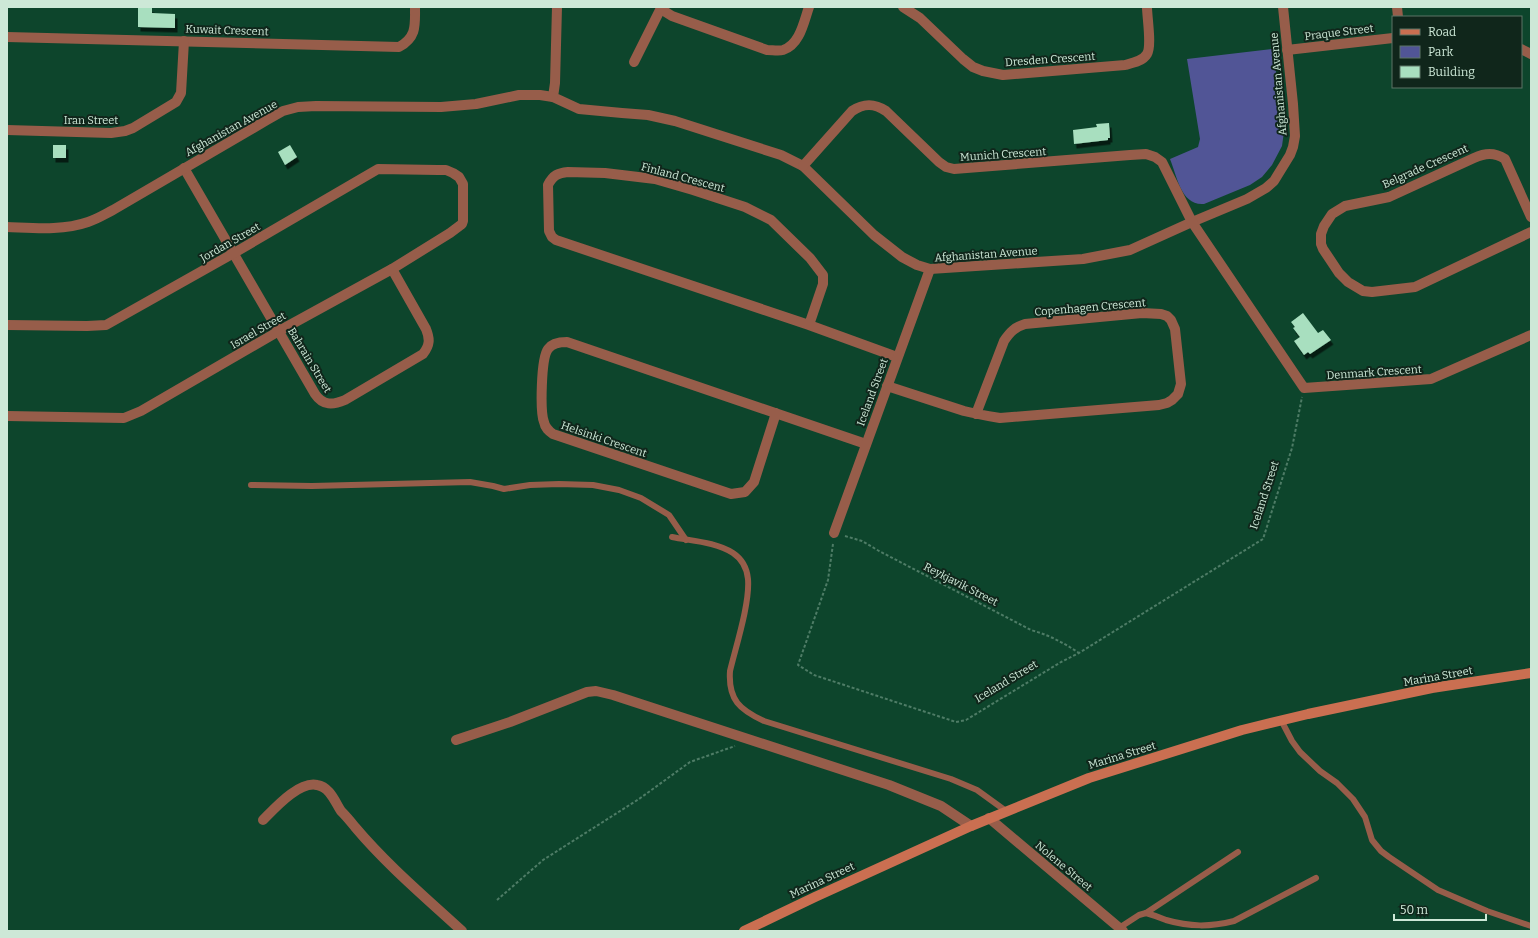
<svg xmlns="http://www.w3.org/2000/svg" width="1538" height="938" viewBox="0 0 1538 938" font-family="Bitter,serif">
  <style>
    .green { fill: #515596 }
    .building { fill: #a8dfbf; filter: url(#shadow) }
    .lines { fill: none; stroke-linecap: round; stroke-linejoin: round }
    .path { stroke: #4e7c66; stroke-width: 2; stroke-dasharray: 3 2; stroke-linecap: butt }
    .service { stroke: #975d4a; stroke-width: 6 }
    .minor { stroke: #975d4a; stroke-width: 10 }
    .secondary { stroke: #ca6f51; stroke-width: 10 }
    .labels { text-anchor: middle; stroke-width: 4; stroke-linejoin: round; paint-order: stroke }
    .street-label { font-size: 11px; fill: #cde8d7; stroke: #10261b }
  </style>
  <defs>
    <filter id="shadow"><feDropShadow dx="2.5" dy="4.5" stdDeviation="0" flood-color="#0009"/></filter>
  </defs>
  <rect width="100%" height="100%" fill="#0d452c"/>
  <path class="green" d="M1272,49L1285,124L1282,146L1272,165L1262,177L1250,185L1204,204C1181,206 1177,176 1170,159L1198,147L1200,139L1187,59Z"/>
  <g class="building">
    <polygon points="138,8 152,8 152,13 175,14 175,28 138,27"/>
    <polygon points="1109,123 1110,138 1108,138 1108,140 1074,144 1073,130 1097,127 1096,124"/>
    <rect x="53" y="145" width="13" height="13"/>
    <polygon points="290,145 297,157 285,165 278,152"/>
    <polygon points="1303,313 1318,333 1323,330 1331,340 1310,354 1308,352 1304,355 1294,341 1300,337 1293,328 1295,327 1291,322"/>
  </g>
  <g class="lines">
    <g class="path">
      <path d="M845,536L862,541L879,551L1031,630C1049,635 1064,643 1079,653"/>
      <polyline points="833,544 828,580 798,665 814,675 956,722 966,720 1061,662 1079,653 1263,539 1292,448 1302,397"/>
      <polyline points="497,900 543,860 639,799 690,762 735,746"/>
    </g>
    <g class="service">
      <polyline points="251,485 312,486 470,482 493,486 504,489 530,485 559,484 593,485 619,490 641,498 669,515 686,540"/>
      <path d="M672,537C692,541 716,542 733,553C742,559 747,569 748,579C750,603 736,646 730,671C728,700 740,710 764,721L951,779L977,790L1006,811"/>
      <polyline points="1281,720 1292,741 1300,752 1320,771 1337,783 1353,799 1365,817 1372,840 1381,851 1389,857 1438,890 1487,911 1531,926"/>
      <polyline points="1146,913 1238,852"/>
      <path d="M1119,928L1139,915L1146,913C1153,915 1159,917 1166,920C1190,927 1210,927 1234,921L1316,878"/>
    </g>
    <g class="minor">
      <polyline points="557,7 555,83 553,97 579,109 622,113 648,115 675,121 781,155 803,166 874,235 902,257 917,265 930,269 1083,259 1130,250 1192,222 1247,199 1266,188 1274,181 1290,155 1293,147 1295,136 1293,104 1283,7"/>
      <path d="M661,7L664,11L672,16L767,50C772,50 779,51 783,50C800,45 804,21 809,7"/>
      <path d="M903,7L920,18L963,59L973,67L983,71L1003,75L1125,65C1133,63 1143,61 1147,54C1152,46 1147,17 1147,7"/>
      <polyline points="1397,7 1398,17"/>
      <path d="M7,37L399,47C417,37 415,25 415,7"/>
      <polyline points="1521,49 1531,54"/>
      <polyline points="1287,50 1393,38"/>
      <polyline points="634,62 661,8"/>
      <polyline points="7,130 111,133 125,131 133,128 176,102 181,93 184,41"/>
      <path d="M803,166L852,111C864,103 874,103 886,111L939,162L946,167L954,169L1130,155L1146,154L1155,157L1162,162L1192,222L1304,388L1431,379L1531,335"/>
      <path d="M184,168L315,394C323,406 333,405 345,400L423,354C430,345 430,339 426,329L392,269"/>
      <path d="M1531,217L1505,159C1494,152 1485,153 1474,158L1389,197L1345,206L1332,214L1324,226L1321,234V244L1323,249L1339,273L1348,282L1363,291L1372,292L1415,287L1531,232"/>
      <path d="M7,227C34,228 62,231 88,222C97,219 105,214 113,210L267,120L283,111L298,107L316,106L441,107L476,104L519,95H540L553,97"/>
      <polyline points="7,325 87,326 106,325 234,253 378,169 438,170 446,170 453,173 459,177 463,184 463,221 462,224 450,233 392,269 279,331 141,411 124,418 7,416"/>
      <path d="M809,325L823,284V275L810,258L771,220L745,207L693,190L655,179L605,173L568,172C558,173 553,175 548,185L549,231L552,237L556,240L809,325L897,357"/>
      <path d="M887,386L964,411C976,414 988,416 1000,418L1159,405L1167,403L1172,400L1178,394L1181,384L1175,329L1171,320L1167,316L1161,314L1142,313L1025,324C1015,327 1010,332 1004,341L976,414"/>
      <path d="M776,413L754,482L745,492L731,494L553,434C549,431 545,428 544,422C540,412 541,358 548,349C552,343 560,342 567,342L866,444"/>
      <polyline points="834,533 930,269"/>
      <polyline points="456,740 510,722 587,692 596,691 613,695 889,785 941,806 971,826"/>
      <polyline points="989,818 1123,931"/>
      <path d="M263,820C275,808 299,781 317,785C330,787 335,802 341,811C346,816 351,822 355,827C387,865 425,897 462,931"/>
    </g>
    <polyline class="secondary" points="744,931 815,897 971,826 1089,778 1242,730 1308,714 1432,688 1531,673"/>
  </g>
  <g class="labels">
    <g class="street-label">
      <text transform="translate(227 30) rotate(2)" y="4">Kuwait Crescent</text>
      <text transform="translate(1339 32) rotate(-7)" y="4">Praque Street</text>
      <text transform="translate(1050 59) rotate(-4)" y="4">Dresden Crescent</text>
      <text transform="translate(1278 84) rotate(-95)" y="4">Afghanistan Avenue</text>
      <text x="91" y="124">Iran Street</text>
      <text transform="translate(231 128) rotate(-29)" y="4">Afghanistan Avenue</text>
      <text transform="translate(1003 154) rotate(-4)" y="4">Munich Crescent</text>
      <text transform="translate(1425 166) rotate(-24)" y="4">Belgrade Crescent</text>
      <text transform="translate(683 177) rotate(15)" y="4">Finland Crescent</text>
      <text transform="translate(230 242) rotate(-30)" y="4">Jordan Street</text>
      <text transform="translate(986 254) rotate(-4)" y="4">Afghanistan Avenue</text>
      <text transform="translate(1090 307) rotate(-5)" y="4">Copenhagen Crescent</text>
      <text transform="translate(258 330) rotate(-30)" y="4">Israel Street</text>
      <text transform="translate(310 360) rotate(59)" y="4">Bahrain Street</text>
      <text transform="translate(1374 372) rotate(-4)" y="4">Denmark Crescent</text>
      <text transform="translate(872 392) rotate(-70)" y="4">Iceland Street</text>
      <text transform="translate(604 439) rotate(19)" y="4">Helsinki Crescent</text>
      <text transform="translate(1264 495) rotate(-72)" y="4">Iceland Street</text>
      <text transform="translate(961 584) rotate(27)" y="4">Reykjavik Street</text>
      <text transform="translate(1438 676) rotate(-10)" y="4">Marina Street</text>
      <text transform="translate(1006 681) rotate(-31)" y="4">Iceland Street</text>
      <text transform="translate(1122 755) rotate(-17)" y="4">Marina Street</text>
      <text transform="translate(1064 866) rotate(40)" y="4">Nolene Street</text>
      <text transform="translate(822 880) rotate(-25)" y="4">Marina Street</text>
    </g>
  </g>
  <rect width="1538" height="938" fill="none" stroke="#cde8d7" stroke-width="16"/>
  <rect x="1392" y="16" width="130" height="72" fill="#10261b" stroke="#5c7466"/>
  <rect x="1400" y="29" width="20" height="6" fill="#ca6f51" stroke="#5c7466"/>
  <text x="1428" y="36" font-size="12" fill="#cde8d7">Road</text>
  <rect x="1400" y="46" width="20" height="12" fill="#515596" stroke="#5c7466"/>
  <text x="1428" y="56" font-size="12" fill="#cde8d7">Park</text>
  <rect x="1400" y="66" width="20" height="12" fill="#a8dfbf" stroke="#5c7466"/>
  <text x="1428" y="76" font-size="12" fill="#cde8d7">Building</text>
  <path d="M1394 914v6h92v-6" fill="none" stroke="#cde8d7" stroke-width="2"/>
  <text x="1400" y="914" font-size="12" fill="#cde8d7" stroke="#10261b" stroke-width="3" paint-order="stroke">50 m</text>
</svg>
